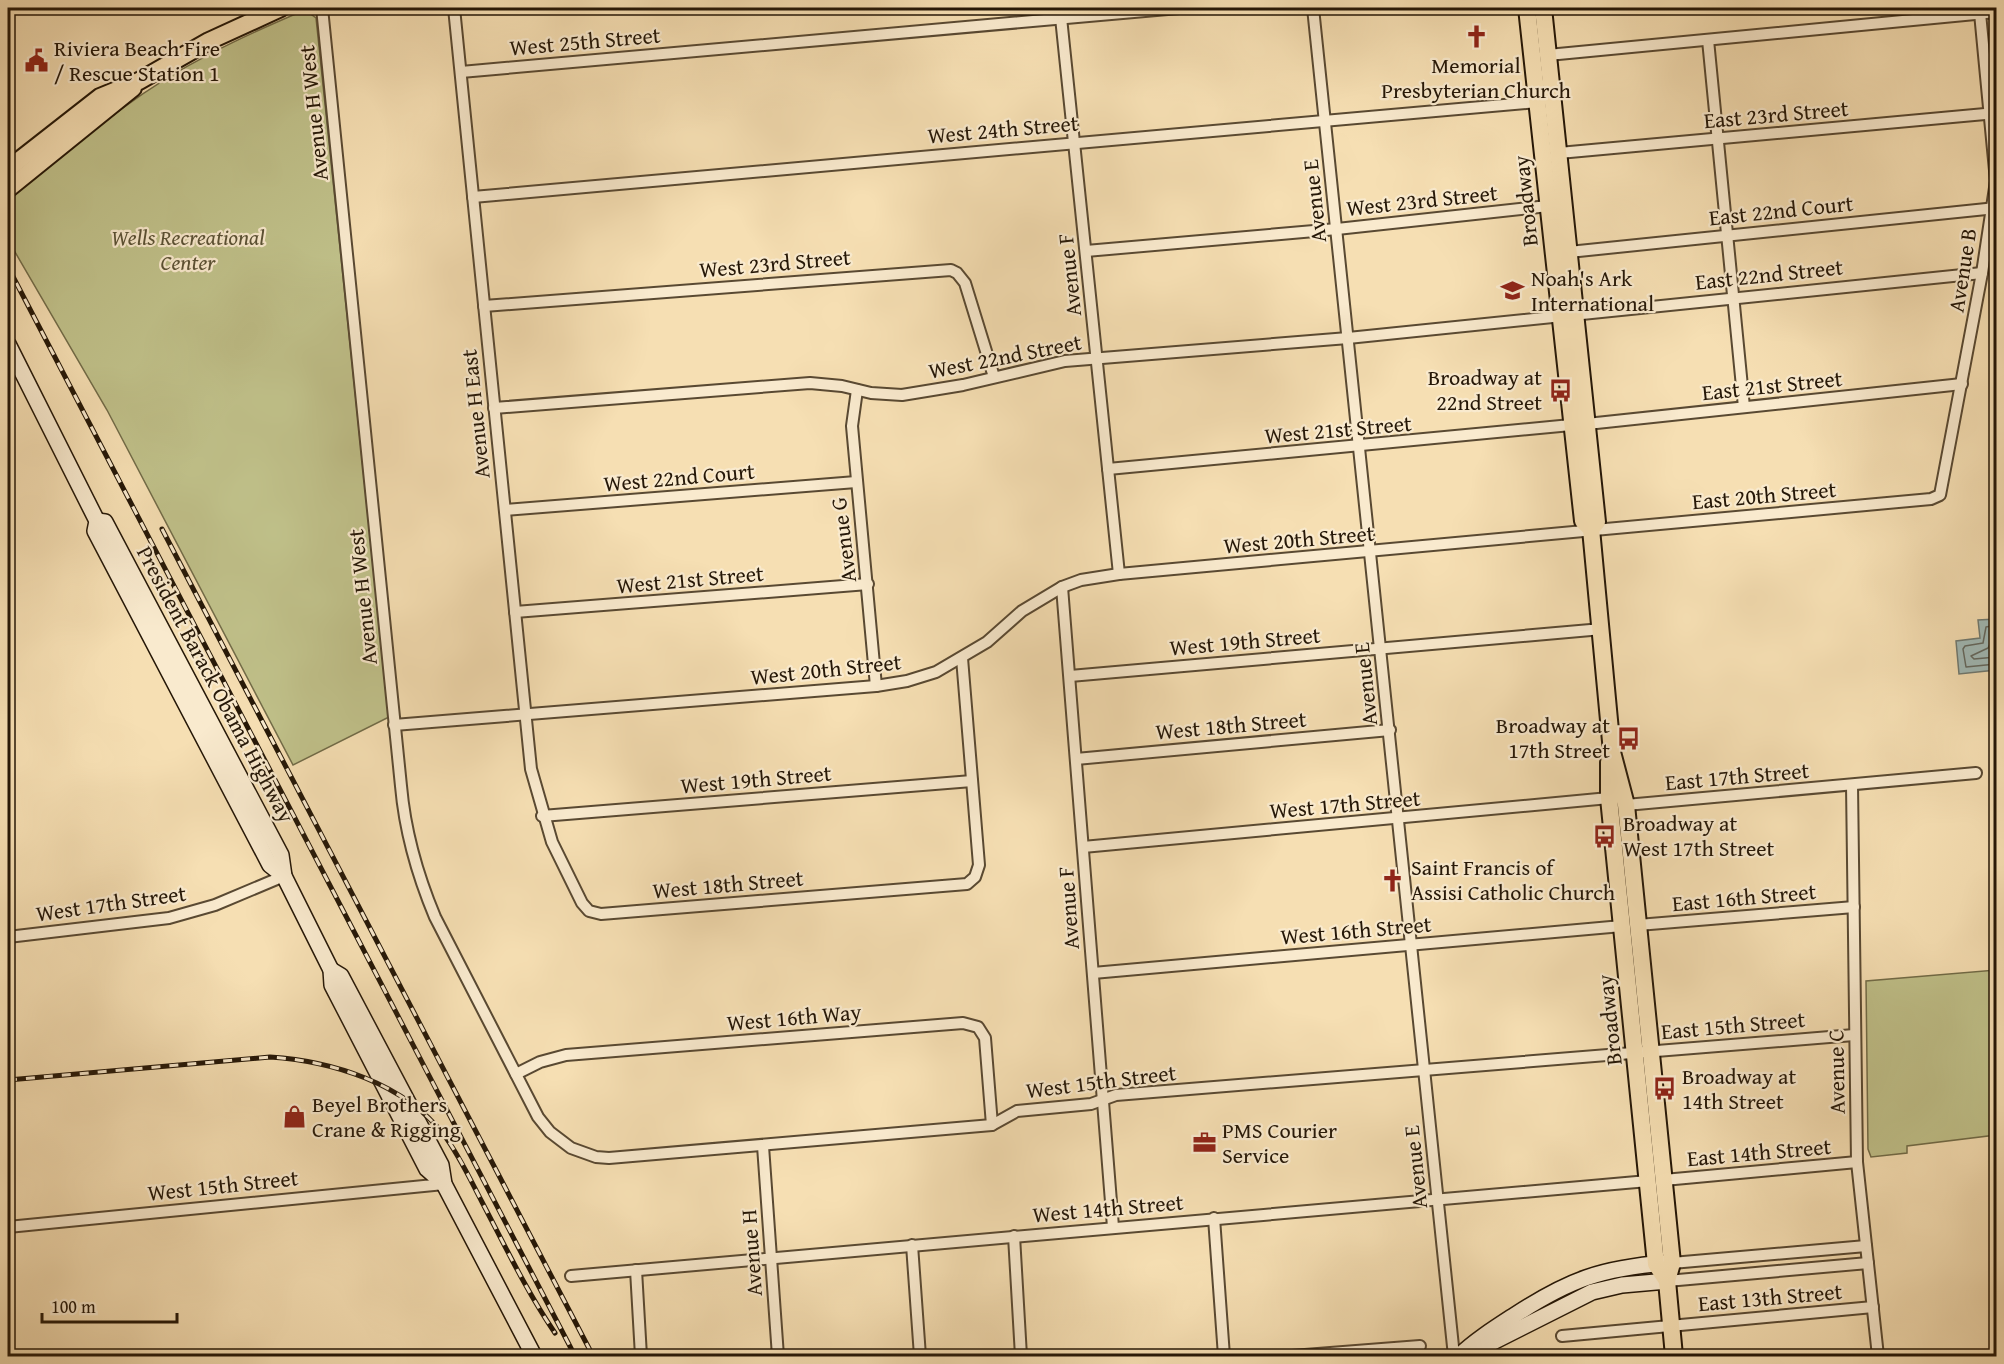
<svg xmlns="http://www.w3.org/2000/svg" width="2004" height="1364" viewBox="0 0 2004 1364" font-family="'Gentium Book Plus',serif">
  <style>
    .green { fill: #c0c18a; stroke: #726c48; stroke-width: 1.5 }
    .water { fill: #a1bab7; stroke: #6f7971; stroke-width: 1.5 }
    .lines { fill: none; stroke-linecap: round; stroke-linejoin: round }
    .shore { stroke: #63685f; stroke-width: 1.5 }
    .street-casing { stroke: #594932; stroke-width: 14 }
    .secondary-casing { stroke: #251707; stroke-width: 18 }
    .primary-casing { stroke: #251707; stroke-width: 20 }
    .street { stroke: #f9eace; stroke-width: 10 }
    .secondary { stroke: #f9eace; stroke-width: 15 }
    .primary { stroke: #f6dfb3; stroke-width: 16 }
    .rail-casing { stroke: #251707; stroke-width: 5 }
    .rail { stroke: #f9eace; stroke-width: 3; stroke-dasharray: 9; stroke-linecap: butt }
    .labels { text-anchor: middle; stroke-width: 4.5; stroke-linejoin: round; paint-order: stroke }
    .street-label { font-size: 22px; fill: #251707; stroke: #f9eace }
    .poi-label { font-size: 22px; fill: #251707; stroke: #f9eace; text-anchor: start }
    .park-label { font-size: 22px; font-style: italic; fill: #5b5235; stroke: #f9eace }
  </style>
  <rect width="100%" height="100%" fill="#f6dfb3"/>
  <filter id="stains"><feTurbulence type="fractalNoise" baseFrequency=".00333" numOctaves="4"/><feColorMatrix values="0 0 0 0 .2 0 0 0 0 .09 0 0 0 0 .02 0 0 0 .5 -.17"/></filter>
  <radialGradient id="worn" r=".72"><stop offset=".6" stop-color="#630" stop-opacity="0"/><stop offset="1" stop-color="#630" stop-opacity=".3"/></radialGradient>
  <g class="green">
    <path d="M305,10L316,18L389,717L293,765L107,410L8,240V199C46,169 84,137 123,108C179,66 241,37 305,10Z"/>
    <polygon points="1996,970 1996,1135 1907,1146 1907,1153 1871,1157 1868,1149 1866,981"/>
  </g>
  <polygon class="water" points="1996,619 1996,670 1959,674 1956,641 1980,638 1978,620"/>
  <g class="lines">
    <g class="shore">
      <polyline points="1996,625 1986,627 1983,643 1965,646 1963,649 1966,667 1996,664"/>
      <polyline points="1996,632 1988,648 1971,656 1974,659 1996,657"/>
    </g>
    <defs>
      <g id="street">
        <path d="M322,8L401,786C405,832 417,874 435,917L538,1117L550,1132L571,1148L596,1157L609,1158L992,1125L1017,1111L1091,1104L1116,1095L1854,1035"/>
        <polyline points="454,8 531,769 552,842 582,903 589,911 601,914 967,884 975,877 979,865 962,658"/>
        <polyline points="1060,8 1119,574"/>
        <polyline points="1313,8 1454,1356"/>
        <polyline points="1708,40 1744,407"/>
        <polyline points="1548,55 1996,12"/>
        <polyline points="461,72 1179,8"/>
        <polyline points="1559,153 1996,113"/>
        <polyline points="473,197 1537,102"/>
        <polyline points="1086,251 1337,229 1548,206"/>
        <polyline points="1569,252 1996,208"/>
        <polyline points="484,306 951,270 957,273 965,283 994,377"/>
        <polyline points="857,390 852,426 876,686"/>
        <polyline points="494,408 810,383 842,386 871,393 902,395 963,385 1065,361 1348,338 1982,273"/>
        <polyline points="1587,424 1962,384"/>
        <polyline points="1108,469 1571,425"/>
        <polyline points="505,510 856,482"/>
        <polyline points="1062,587 1113,1227"/>
        <polyline points="515,612 868,584"/>
        <polyline points="1070,676 1602,629"/>
        <polyline points="394,725 876,686 907,681 936,672 987,642 1022,611 1062,587 1081,580 1119,574 1931,499 1940,495 1982,273 1996,181 1980,13"/>
        <polyline points="1076,759 1390,730"/>
        <polyline points="1852,785 1857,1162 1878,1356"/>
        <polyline points="1626,805 1976,773"/>
        <polyline points="542,816 972,781"/>
        <polyline points="1083,847 1609,798"/>
        <polyline points="1638,925 1854,907"/>
        <polyline points="8,937 169,918 215,905 284,876"/>
        <polyline points="1093,973 1622,926"/>
        <polyline points="516,1074 540,1062 566,1055 963,1023 978,1027 985,1038 992,1125"/>
        <polyline points="763,1146 778,1356"/>
        <polyline points="1664,1180 1857,1162"/>
        <polyline points="1214,1218 1224,1356"/>
        <polyline points="8,1227 444,1184"/>
        <polyline points="1014,1236 1021,1356"/>
        <polyline points="912,1245 920,1356"/>
        <polyline points="1672,1263 1866,1246"/>
        <polyline points="636,1270 641,1356"/>
        <polyline points="571,1276 1648,1181"/>
        <polyline points="1667,1281 1868,1263"/>
        <polyline points="1562,1336 1873,1307"/>
        <polyline points="1292,1356 1420,1346"/>
      </g>
      <g id="secondary">
        <polyline points="8,344 97,521 95,531 270,865 284,876"/>
        <polyline points="97,521 105,522 281,855 284,876 331,970 332,985 427,1169 444,1184"/>
        <polyline points="331,970 341,976 441,1165 444,1184 534,1356"/>
        <polyline points="1475,1351 1592,1292 1622,1285 1667,1281"/>
        <path d="M1459,1356C1476,1340 1495,1328 1515,1315C1569,1280 1601,1268 1666,1263"/>
      </g>
      <g id="primary">
        <polyline points="1527,8 1583,521 1591,529 1612,752 1626,805 1672,1263 1667,1281 1674,1356"/>
        <polyline points="1543,8 1597,522 1591,529"/>
        <polyline points="8,169 100,97 139,81 209,41 281,8"/>
        <polyline points="8,189 133,88"/>
        <polyline points="1609,762 1609,798 1656,1264 1667,1281"/>
      </g>
    </defs>
    <use href="#street" class="street-casing"/>
    <use href="#secondary" class="secondary-casing"/>
    <use href="#primary" class="primary-casing"/>
    <use href="#street" class="street"/>
    <use href="#secondary" class="secondary"/>
    <use href="#primary" class="primary"/>
    <defs>
      <g id="rail">
        <polyline points="8,267 575,1356"/>
        <polyline points="162,529 593,1356"/>
        <path d="M8,1080L270,1057C332,1061 404,1083 444,1135C459,1155 470,1179 482,1202C505,1246 527,1292 555,1333"/>
      </g>
    </defs>
    <use href="#rail" class="rail-casing"/>
    <use href="#rail" class="rail"/>
  </g>
  <defs>
    <symbol id="church-bare" viewBox="-9 -9 18 18"><path d="M-1.2-6h2.4v3.5h3.3v2.4h-3.3V6h-2.4V-.1h-3.3v-2.4h3.3Z" fill="#8f2418" stroke="#f9eace" stroke-width="2.5" paint-order="stroke"/></symbol>
    <symbol id="civic-bare" viewBox="-9 -9 18 18"><path d="M-.6-6.5H3V-4.5H.6V-3L4-1V1h2V6H-6V1h2V-1L-.6-3ZM-1.2 2.5V6h2.4V2.5Z" fill="#8f2418" stroke="#f9eace" stroke-width="2.5" paint-order="stroke"/></symbol>
    <symbol id="school-bare" viewBox="-9 -9 18 18"><path d="M0-5L7-2L0 1L-7-2ZM-4 1L0 2.5L4 1V4Q0 6-4 4Z" fill="#8f2418" stroke="#f9eace" stroke-width="2.5" paint-order="stroke"/></symbol>
    <symbol id="bus-bare" viewBox="-9 -9 18 18"><path d="M-5-6H5V4H4V6H2V4H-2V6H-4V4H-5ZM-3.5-4V0h7V-4ZM-3.5 1.2v1.5H-2V1.2ZM2 1.2v1.5H3.5V1.2Z" fill="#8f2418" stroke="#f9eace" stroke-width="2.5" paint-order="stroke"/></symbol>
    <symbol id="shop-bare" viewBox="-9 -9 18 18"><path d="M-5-2.5h2.3a2.7 3.5 0 0 1 5.4 0H5L5.5 6h-11ZM-1.5-2.5h3a1.5 2.3 0 0 0-3 0Z" fill="#8f2418" stroke="#f9eace" stroke-width="2.5" paint-order="stroke"/></symbol>
    <symbol id="office-bare" viewBox="-9 -9 18 18"><path d="M-6-3h4V-5.5h4V-3h4V5H-6ZM-1-4.5V-3h2v-1.5ZM-6 0V1H6V0Z" fill="#8f2418" stroke="#f9eace" stroke-width="2.5" paint-order="stroke"/></symbol>
  </defs>
  <g fill-rule="evenodd">
    <use href="#church-bare" x="1460" y="20" width="33" height="33"/>
    <use href="#civic-bare" x="20" y="44" width="33" height="33"/>
    <use href="#school-bare" x="1496" y="274" width="33" height="33"/>
    <use href="#bus-bare" x="1544" y="374" width="33" height="33"/>
    <use href="#bus-bare" x="1612" y="722" width="33" height="33"/>
    <use href="#bus-bare" x="1588" y="820" width="33" height="33"/>
    <use href="#church-bare" x="1376" y="864" width="33" height="33"/>
    <use href="#bus-bare" x="1648" y="1072" width="33" height="33"/>
    <use href="#shop-bare" x="278" y="1100" width="33" height="33"/>
    <use href="#office-bare" x="1188" y="1126" width="33" height="33"/>
  </g>
  <g class="labels">
    <g class="street-label">
      <text transform="translate(585 41) rotate(-5)" y="8">West 25th Street</text>
      <text transform="translate(313 113) rotate(-96)" y="8">Avenue H West</text>
      <text transform="translate(1776 114) rotate(-5)" y="8">East 23rd Street</text>
      <text transform="translate(1003 129) rotate(-5)" y="8">West 24th Street</text>
      <text transform="translate(1422 200) rotate(-6)" y="8">West 23rd Street</text>
      <text transform="translate(1314 201) rotate(-96)" y="8">Avenue E</text>
      <text transform="translate(1525 201) rotate(-96)" y="8">Broadway</text>
      <text transform="translate(1781 210) rotate(-6)" y="8">East 22nd Court</text>
      <text transform="translate(775 263) rotate(-5)" y="8">West 23rd Street</text>
      <text transform="translate(1962 270) rotate(-81)" y="8">Avenue B</text>
      <text transform="translate(1769 274) rotate(-6)" y="8">East 22nd Street</text>
      <text transform="translate(1069 275) rotate(-96)" y="8">Avenue F</text>
      <text transform="translate(1005 356) rotate(-11)" y="8">West 22nd Street</text>
      <text transform="translate(1772 385) rotate(-6)" y="8">East 21st Street</text>
      <text transform="translate(475 414) rotate(-96)" y="8">Avenue H East</text>
      <text transform="translate(1338 429) rotate(-5)" y="8">West 21st Street</text>
      <text transform="translate(679 477) rotate(-5)" y="8">West 22nd Court</text>
      <text transform="translate(1764 495) rotate(-5)" y="8">East 20th Street</text>
      <text transform="translate(1299 539) rotate(-5)" y="8">West 20th Street</text>
      <text transform="translate(843 540) rotate(-97)" y="8">Avenue G</text>
      <text transform="translate(690 579) rotate(-5)" y="8">West 21st Street</text>
      <text transform="translate(362 597) rotate(-96)" y="8">Avenue H West</text>
      <text transform="translate(1245 641) rotate(-5)" y="8">West 19th Street</text>
      <text transform="translate(826 669) rotate(-6)" y="8">West 20th Street</text>
      <text transform="translate(216 684) rotate(62)" y="8">President Barack Obama Highway</text>
      <text transform="translate(1365 684) rotate(-96)" y="8">Avenue E</text>
      <text transform="translate(1231 725) rotate(-5)" y="8">West 18th Street</text>
      <text transform="translate(1737 776) rotate(-5)" y="8">East 17th Street</text>
      <text transform="translate(756 779) rotate(-5)" y="8">West 19th Street</text>
      <text transform="translate(1345 804) rotate(-5)" y="8">West 17th Street</text>
      <text transform="translate(728 884) rotate(-5)" y="8">West 18th Street</text>
      <text transform="translate(1744 897) rotate(-5)" y="8">East 16th Street</text>
      <text transform="translate(111 903) rotate(-8)" y="8">West 17th Street</text>
      <text transform="translate(1068 908) rotate(-94)" y="8">Avenue F</text>
      <text transform="translate(1356 930) rotate(-5)" y="8">West 16th Street</text>
      <text transform="translate(794 1017) rotate(-5)" y="8">West 16th Way</text>
      <text transform="translate(1609 1020) rotate(-96)" y="8">Broadway</text>
      <text transform="translate(1733 1025) rotate(-5)" y="8">East 15th Street</text>
      <text transform="translate(1836 1072) rotate(-91)" y="8">Avenue C</text>
      <text transform="translate(1101 1081) rotate(-7)" y="8">West 15th Street</text>
      <text transform="translate(1759 1152) rotate(-5)" y="8">East 14th Street</text>
      <text transform="translate(1415 1167) rotate(-96)" y="8">Avenue E</text>
      <text transform="translate(223 1185) rotate(-6)" y="8">West 15th Street</text>
      <text transform="translate(1108 1208) rotate(-5)" y="8">West 14th Street</text>
      <text transform="translate(751 1253) rotate(-94)" y="8">Avenue H</text>
      <text transform="translate(1770 1297) rotate(-5)" y="8">East 13th Street</text>
    </g>
    <g class="poi-label">
      <text x="54" y="56">Riviera Beach Fire<tspan x="54" dy="25">/ Rescue Station 1</tspan></text>
      <text x="1476" y="73" text-anchor="middle">Memorial<tspan x="1476" dy="25">Presbyterian Church</tspan></text>
      <text x="1531" y="286">Noah's Ark<tspan x="1531" dy="25">International</tspan></text>
      <text x="1542" y="385" text-anchor="end">Broadway at<tspan x="1542" dy="25">22nd Street</tspan></text>
      <text x="1610" y="733" text-anchor="end">Broadway at<tspan x="1610" dy="25">17th Street</tspan></text>
      <text x="1623" y="831">Broadway at<tspan x="1623" dy="25">West 17th Street</tspan></text>
      <text x="1411" y="875">Saint Francis of<tspan x="1411" dy="25">Assisi Catholic Church</tspan></text>
      <text x="1682" y="1084">Broadway at<tspan x="1682" dy="25">14th Street</tspan></text>
      <text x="312" y="1112">Beyel Brothers<tspan x="312" dy="25">Crane &amp; Rigging</tspan></text>
      <text x="1222" y="1138">PMS Courier<tspan x="1222" dy="25">Service</tspan></text>
    </g>
    <g class="park-label">
      <text x="188" y="245">Wells Recreational<tspan x="188" dy="25">Center</tspan></text>
    </g>
  </g>
  <rect width="2004" height="1364" fill="none" stroke="#f6dfb3" stroke-width="30"/>
  <rect x="9" y="9" width="1986" height="1346" fill="none" stroke="#251707" stroke-width="3"/>
  <rect x="15" y="15" width="1974" height="1334" fill="none" stroke="#251707" stroke-width="1.5"/>
  <path d="M42 1313v9h135v-9" fill="none" stroke="#251707" stroke-width="3"/>
  <text x="51" y="1313" font-size="18" fill="#251707" stroke="#f9eace" stroke-width="4.5" paint-order="stroke">100 m</text>
  <rect width="100%" height="100%" filter="url(#stains)"/>
  <rect width="100%" height="100%" fill="url(#worn)"/>
</svg>
